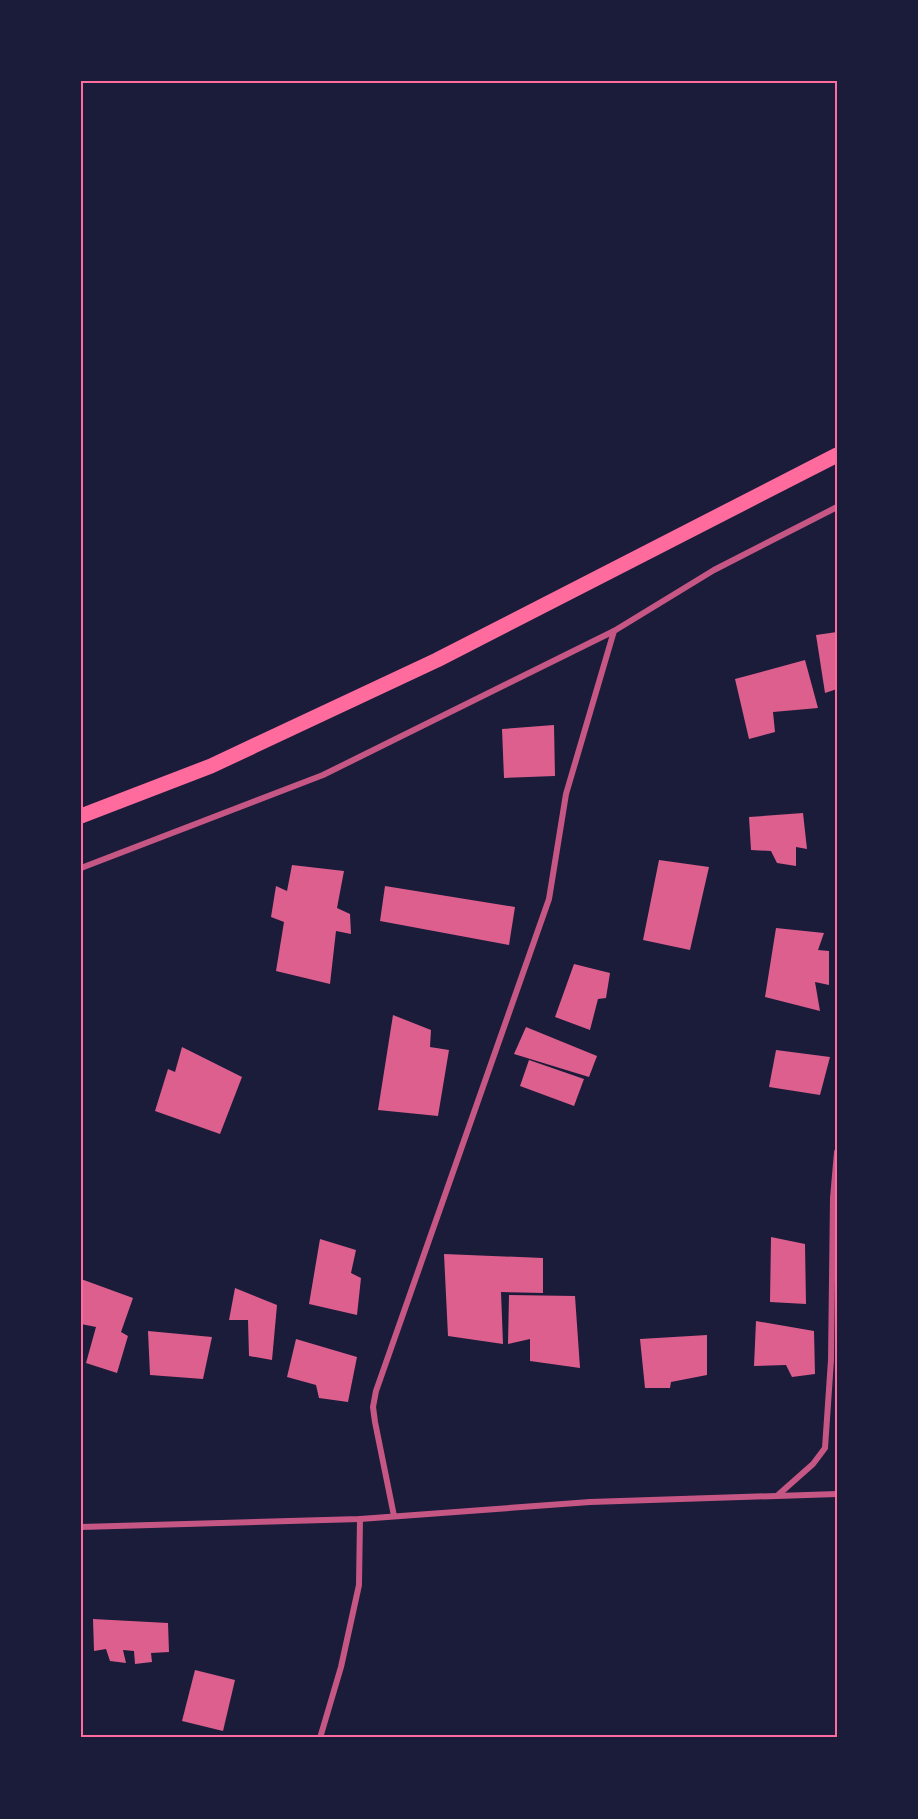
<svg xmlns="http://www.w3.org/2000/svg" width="918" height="1819" viewBox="0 0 918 1819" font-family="'Source Sans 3',sans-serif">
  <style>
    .building { fill: #dd5f8e }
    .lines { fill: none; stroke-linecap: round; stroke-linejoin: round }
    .minor { stroke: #c65784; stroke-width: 6 }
    .primary { stroke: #ff6b9d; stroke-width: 15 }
    .neatline { fill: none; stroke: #ff6b9d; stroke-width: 2 }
  </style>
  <rect width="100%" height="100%" fill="#1b1b3a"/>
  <g class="building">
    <polygon points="837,632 837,689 825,693 816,635"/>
    <polygon points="805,660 818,708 773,712 775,732 749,739 735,679"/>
    <polygon points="554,725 555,776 504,778 502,729"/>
    <polygon points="803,813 807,849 796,847 796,866 777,863 771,851 751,850 749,817"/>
    <polygon points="659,860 709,867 690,950 643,940"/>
    <polygon points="292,865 344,871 337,908 350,914 351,934 336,931 330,984 276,971 284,922 271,917 276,886 287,891"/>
    <polygon points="385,886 515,907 509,945 380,921"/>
    <polygon points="776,928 824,933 818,950 829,951 829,985 815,982 820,1011 765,997"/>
    <polygon points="574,964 610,973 606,998 598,999 590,1030 555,1017"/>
    <polygon points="393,1015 431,1030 430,1047 449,1050 438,1116 378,1110"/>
    <polygon points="526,1027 597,1056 589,1077 514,1054"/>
    <polygon points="182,1047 242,1077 220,1134 155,1111 168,1069 175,1072"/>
    <polygon points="776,1050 830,1057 820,1095 769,1087"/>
    <polygon points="529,1060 584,1079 574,1106 520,1086"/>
    <polygon points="771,1237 805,1244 806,1304 770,1302"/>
    <polygon points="320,1239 356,1250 351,1273 361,1278 357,1315 309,1304"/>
    <polygon points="444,1254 543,1258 543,1293 501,1292 503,1344 448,1336"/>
    <polygon points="81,1279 133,1298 121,1332 128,1336 117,1373 86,1363 96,1327 81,1324"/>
    <polygon points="235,1288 277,1305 272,1360 249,1356 248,1320 229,1320"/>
    <polygon points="509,1295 575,1296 580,1368 530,1361 530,1339 508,1344"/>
    <polygon points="756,1321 814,1331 815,1374 792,1377 786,1365 754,1366"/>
    <polygon points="148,1331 212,1337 203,1379 150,1375"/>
    <polygon points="707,1335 707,1375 671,1382 670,1388 645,1388 640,1339"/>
    <polygon points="296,1339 357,1357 348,1402 319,1398 316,1385 287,1377"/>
    <polygon points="93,1619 168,1623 169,1652 151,1653 152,1662 135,1664 134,1651 123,1650 126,1663 110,1661 106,1649 94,1651"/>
    <polygon points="195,1670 235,1680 223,1731 182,1721"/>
  </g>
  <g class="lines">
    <g class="minor">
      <polyline points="81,868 323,775 614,631 714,570 837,507"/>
      <polyline points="778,1495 813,1464 825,1448 831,1360 833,1198 837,1152"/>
      <polyline points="394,1516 375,1422 373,1407 376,1391 549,899 566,794 614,631"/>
      <polyline points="81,1527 360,1519 590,1502 837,1494"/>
      <polyline points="320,1738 341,1667 359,1585 360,1519"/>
    </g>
    <polyline class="primary" points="81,816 211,766 437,660 837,455"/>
  </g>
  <rect width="918" height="1819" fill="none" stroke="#1b1b3a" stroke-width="165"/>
  <rect x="82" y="82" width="754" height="1654" class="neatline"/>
</svg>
